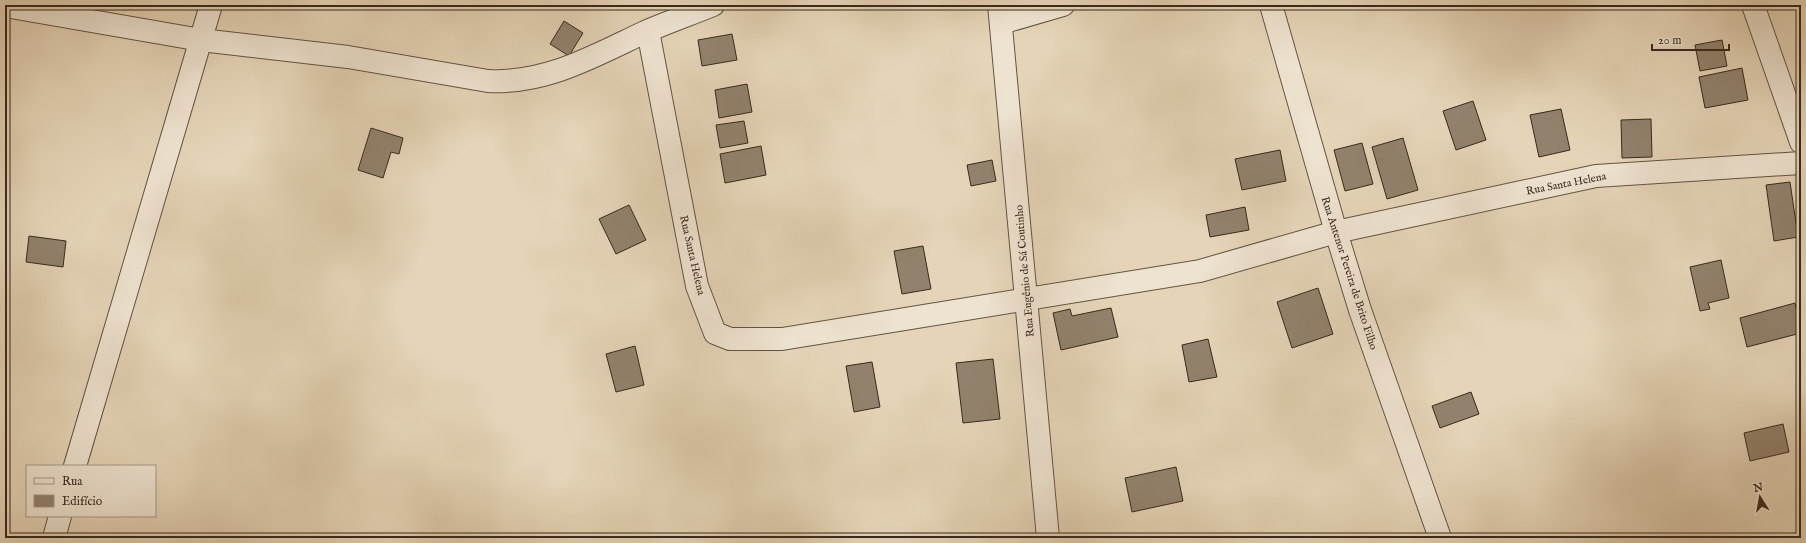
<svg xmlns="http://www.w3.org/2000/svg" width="1806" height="543" viewBox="0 0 1806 543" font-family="'IM FELL English',serif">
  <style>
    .building { fill: #92826d; stroke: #38291d }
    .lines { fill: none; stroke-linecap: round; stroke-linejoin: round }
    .minor-casing { stroke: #635444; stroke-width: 24 }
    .minor { stroke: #eee3d0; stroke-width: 22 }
    .labels { text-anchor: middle; stroke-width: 3; stroke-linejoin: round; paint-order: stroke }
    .street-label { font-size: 11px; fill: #38291d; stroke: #eee3d0 }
  </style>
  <rect width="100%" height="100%" fill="#e5d4b7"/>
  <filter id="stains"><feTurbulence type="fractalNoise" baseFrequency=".005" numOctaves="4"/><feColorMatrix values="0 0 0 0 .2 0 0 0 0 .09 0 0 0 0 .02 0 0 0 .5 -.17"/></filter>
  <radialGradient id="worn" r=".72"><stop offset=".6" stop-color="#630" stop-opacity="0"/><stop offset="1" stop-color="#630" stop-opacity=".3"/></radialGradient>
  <g class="building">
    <polygon points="564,21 583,33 569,56 550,44"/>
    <polygon points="732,34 737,60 702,66 698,40"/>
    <polygon points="1722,40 1727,66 1700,71 1695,45"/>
    <polygon points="1742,68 1748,100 1705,108 1699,77"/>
    <polygon points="747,84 752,112 719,118 715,90"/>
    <polygon points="1473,101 1486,140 1456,150 1443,111"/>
    <polygon points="1561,109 1570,150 1539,157 1530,115"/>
    <polygon points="1651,119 1652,157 1622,158 1621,120"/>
    <polygon points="744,121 748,143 720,148 716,125"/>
    <polygon points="371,128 403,138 399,154 391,152 383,178 358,170"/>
    <polygon points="1403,138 1418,190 1387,199 1372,147"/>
    <polygon points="1362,143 1373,184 1345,191 1334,150"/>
    <polygon points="761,146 766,175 725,183 720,154"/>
    <polygon points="1280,150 1286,181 1242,190 1235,159"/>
    <polygon points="992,160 996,181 971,186 967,165"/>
    <polygon points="1790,182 1798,237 1774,241 1766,185"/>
    <polygon points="629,205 646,240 616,254 599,219"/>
    <polygon points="1245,207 1249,230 1210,237 1206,215"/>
    <polygon points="29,236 66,241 63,267 26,262"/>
    <polygon points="923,246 931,289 902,294 894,251"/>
    <polygon points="1721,260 1729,298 1708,303 1710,309 1700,311 1690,267"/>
    <polygon points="1318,288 1333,334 1292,348 1277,302"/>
    <polygon points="1795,303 1801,333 1747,347 1740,318"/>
    <polygon points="1111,308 1118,337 1061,350 1053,313 1070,309 1072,316"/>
    <polygon points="1208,339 1217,377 1189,382 1182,345"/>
    <polygon points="635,346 644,385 616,392 606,354"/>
    <polygon points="993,359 1000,419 963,423 956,363"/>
    <polygon points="872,362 880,407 854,412 846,366"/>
    <polygon points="1471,392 1479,414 1440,428 1432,406"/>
    <polygon points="1783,424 1789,452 1750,461 1744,433"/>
    <polygon points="1176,467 1183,501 1132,512 1125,478"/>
  </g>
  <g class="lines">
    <defs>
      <g id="minor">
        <polyline points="999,5 1048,538"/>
        <polyline points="1271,5 1336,232 1360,310 1440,538"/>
        <polyline points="1753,5 1801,142"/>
        <path d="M5,6L201,40L348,57L488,81C546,84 594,56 645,32C668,22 691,14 713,5"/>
        <polyline points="1001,23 1063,5"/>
        <polyline points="648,31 697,286 715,333 730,339 782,339 1200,271 1336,232 1596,176 1801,163"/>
        <polyline points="75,466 211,5"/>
        <polyline points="54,538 60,516"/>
      </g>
    </defs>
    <use href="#minor" class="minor-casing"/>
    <use href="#minor" class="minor"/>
  </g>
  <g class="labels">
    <g class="street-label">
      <text transform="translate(1566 183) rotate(-11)" y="4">Rua Santa Helena</text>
      <text transform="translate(693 255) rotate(77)" y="4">Rua Santa Helena</text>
      <text transform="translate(1024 271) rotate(-95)" y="4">Rua Eugênio de Sá Coutinho</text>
      <text transform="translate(1350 273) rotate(72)" y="4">Rua Antenor Pereira de Brito Filho</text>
    </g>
  </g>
  <rect width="1806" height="543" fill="none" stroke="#e5d4b7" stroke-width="20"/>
  <rect x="6" y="6" width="1794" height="531" fill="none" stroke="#38291d" stroke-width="2"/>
  <rect x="10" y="10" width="1786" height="523" fill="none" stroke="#38291d"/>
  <rect x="26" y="465" width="130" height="52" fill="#eee3d0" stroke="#a59988"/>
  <rect x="34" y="478" width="20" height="6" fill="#eee3d0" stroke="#a59988"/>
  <text x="62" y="485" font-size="12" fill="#38291d">Rua</text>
  <rect x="34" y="495" width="20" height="12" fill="#92826d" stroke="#a59988"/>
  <text x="62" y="505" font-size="12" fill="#38291d">Edifício</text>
  <g transform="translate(1760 497) rotate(349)" stroke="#eee3d0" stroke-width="3" paint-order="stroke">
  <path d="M0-3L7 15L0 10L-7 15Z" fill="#38291d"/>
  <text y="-6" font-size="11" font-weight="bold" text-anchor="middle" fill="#38291d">N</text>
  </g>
  <path d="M1652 44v6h77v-6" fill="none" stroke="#38291d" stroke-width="2"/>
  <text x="1658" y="44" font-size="12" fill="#38291d" stroke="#eee3d0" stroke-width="3" paint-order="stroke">20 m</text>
  <rect width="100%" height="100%" filter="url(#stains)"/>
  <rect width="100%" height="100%" fill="url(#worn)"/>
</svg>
